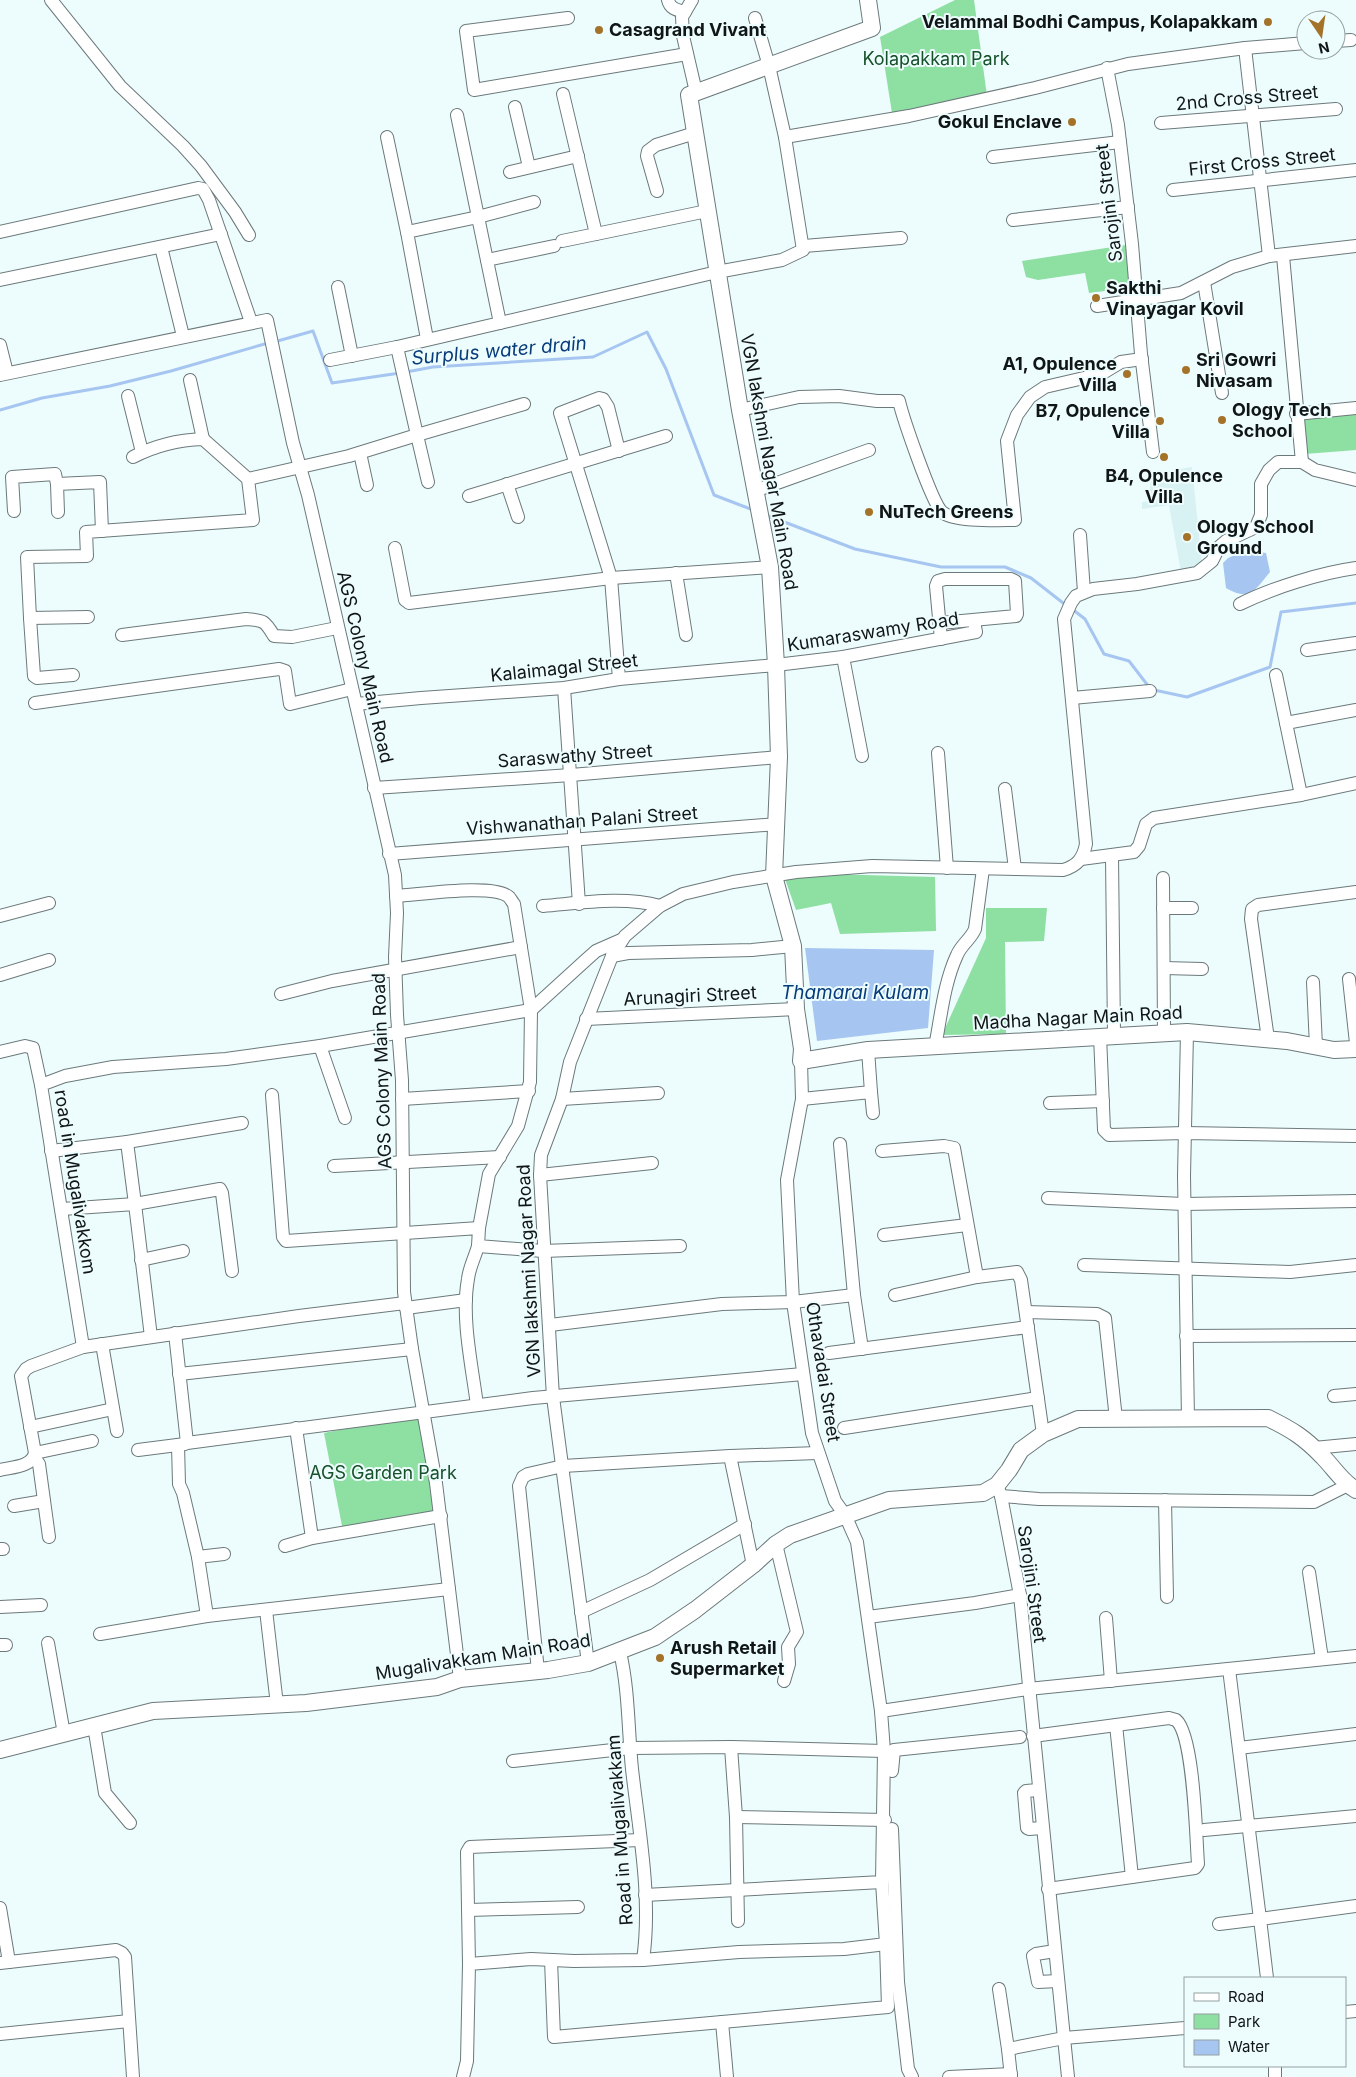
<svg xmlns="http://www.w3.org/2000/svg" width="1356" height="2077" viewBox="0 0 1356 2077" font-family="Inter,sans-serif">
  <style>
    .built { fill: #d8f1f3 }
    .green { fill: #8edfa2 }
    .water { fill: #a6c6f1 }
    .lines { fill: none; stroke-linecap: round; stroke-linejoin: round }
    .stream { stroke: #a6c6f1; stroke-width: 3 }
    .minor-casing { stroke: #6c797b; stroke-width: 14 }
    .tertiary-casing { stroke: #6c797b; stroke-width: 18 }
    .minor { stroke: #fff; stroke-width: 12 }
    .tertiary { stroke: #fff; stroke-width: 16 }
    .poi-dot { fill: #a57229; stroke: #edfcfd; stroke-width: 2 }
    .labels { text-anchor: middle; stroke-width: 4; stroke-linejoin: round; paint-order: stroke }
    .poi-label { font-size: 18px; font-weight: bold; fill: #101516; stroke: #edfcfd; text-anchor: start }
    .park-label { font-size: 18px; fill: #16512a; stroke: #edfcfd }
    .street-label { font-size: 18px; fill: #101516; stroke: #edfcfd }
    .water-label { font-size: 19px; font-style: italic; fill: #073b79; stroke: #edfcfd }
  </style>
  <rect width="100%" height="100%" fill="#edfcfd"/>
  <polygon class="built" points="1192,467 1202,564 1181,572 1169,505 1142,509 1142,502 1149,501 1151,474"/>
  <g class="green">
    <polygon points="955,0 974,0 987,96 892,113 880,37"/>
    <polygon points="1132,244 1136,287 1089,293 1085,273 1038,280 1026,277 1022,261"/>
    <polygon points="1356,413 1356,450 1305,454 1302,419"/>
    <polygon points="828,874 935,877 936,931 840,934 831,903 796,910 785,879"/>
    <polygon points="986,908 1047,908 1044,941 1005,942 1006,1034 942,1035 986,938"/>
    <polygon points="423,1413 440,1515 343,1531 324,1433"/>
  </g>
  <g class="water">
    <path d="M1247,550L1266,553L1270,572C1255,590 1250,602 1226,588L1223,563L1228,558Z"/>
    <polygon points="805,948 934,950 928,1028 817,1041"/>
  </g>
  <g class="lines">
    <g class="stream">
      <polyline points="274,342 313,331 332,383 400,373"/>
      <polyline points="406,372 433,367 593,357 647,332 666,369 714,495 753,510"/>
      <polyline points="0,410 42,398 110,386 171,371 268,343"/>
      <polyline points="766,515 855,549 941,567 1005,567 1031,578 1067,606"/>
      <polyline points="1072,609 1085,619 1104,654 1129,661 1149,687"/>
      <polyline points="1154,690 1187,697 1270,667 1281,612 1356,603"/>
    </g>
    <defs>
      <g id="minor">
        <polyline points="51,0 120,86 183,146 201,166 235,212 249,235"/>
        <path d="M668,0C670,9 677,10 685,12"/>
        <polyline points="692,0 682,17 683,36 696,92"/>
        <polyline points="568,18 466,31 474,90 687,54"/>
        <polyline points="755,18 769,66 785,137 909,116 1035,88 1128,64 1245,48 1269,256"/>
        <polyline points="1336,41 1351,40"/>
        <polyline points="1245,48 1306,43"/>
        <polyline points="1107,68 1118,125 1132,244 1141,354 1153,452"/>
        <polyline points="515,107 529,167"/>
        <polyline points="457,115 478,217 534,202"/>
        <polyline points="1161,123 1336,109"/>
        <polyline points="387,137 407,232"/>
        <polyline points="993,157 1120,142"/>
        <polyline points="510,172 578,156"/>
        <polyline points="1173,190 1356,170"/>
        <polyline points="657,191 647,156 648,151 656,145 695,133"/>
        <polyline points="1013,220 1128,207"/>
        <polyline points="0,232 198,188 203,189 209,200 251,322"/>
        <polyline points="596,234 707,211"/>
        <polyline points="562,241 596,234 563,94"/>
        <polyline points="804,246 901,238"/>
        <polyline points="161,247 183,336"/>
        <polyline points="1283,256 1302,462"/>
        <polyline points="487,260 554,246"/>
        <polyline points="0,280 221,234"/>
        <polyline points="1204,282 1222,393"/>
        <polyline points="338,287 352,356"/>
        <polyline points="1097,306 1181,293 1232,267 1269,256 1356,246"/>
        <polyline points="500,323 717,272 782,260 803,250 785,137"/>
        <polyline points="0,345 7,373"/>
        <polyline points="330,360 397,347"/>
        <polyline points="0,375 267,320 293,443 308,495 395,875 397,913 395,957 397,1015 402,1080 404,1292 412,1349 436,1483 460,1679"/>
        <polyline points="190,380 203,439"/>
        <polyline points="128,396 142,452"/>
        <path d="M740,410L799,397L839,396L877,401H899C903,418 932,503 942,512C953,522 1000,520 1015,520L1007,441L1017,415L1030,397L1045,387L1101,374L1121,362L1142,359"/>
        <polyline points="1296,414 1356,408"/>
        <polyline points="360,453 367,485"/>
        <polyline points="248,479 349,456 417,435 397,347 500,323 478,217 407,232 427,339"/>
        <polyline points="428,482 417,435 524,404"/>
        <polyline points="507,484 518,517"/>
        <polyline points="755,491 869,450"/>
        <polyline points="469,496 666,436"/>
        <polyline points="14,511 12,477 55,474 57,484"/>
        <polyline points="58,512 57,484 100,482 102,531"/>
        <polyline points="1080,535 1084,592"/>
        <polyline points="395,548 405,600 409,603 611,578 770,567"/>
        <polyline points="676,573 686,635"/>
        <path d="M1240,604C1272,588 1320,573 1356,568"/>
        <path d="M88,617L30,618L27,557L87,556L86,532L253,520L248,479L203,439C177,440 156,445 133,457"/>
        <polyline points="30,618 34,676 37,678 73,675"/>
        <polyline points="940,623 1016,616 1017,614 1015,581 1011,579 945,579 938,581 936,586 941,639"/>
        <path d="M122,635L246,619C264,620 265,621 274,636L292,637L337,628"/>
        <polyline points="1307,650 1356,643"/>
        <polyline points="843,657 862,756"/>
        <polyline points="1276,675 1301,795"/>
        <polyline points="619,679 611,578 560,413 599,398 603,399 608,407 619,451"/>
        <polyline points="564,688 579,904"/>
        <polyline points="1072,698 1150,691"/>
        <polyline points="35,703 279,669 285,671 290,704 352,689"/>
        <polyline points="356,704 421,698 564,688 619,679 776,665 843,657 976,632 974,621"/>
        <polyline points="1286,723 1356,710"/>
        <polyline points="938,753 947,868"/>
        <polyline points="374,788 571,775 779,757"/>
        <polyline points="1005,789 1015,869"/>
        <polyline points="389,854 777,824"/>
        <polyline points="1112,856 1114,1035"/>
        <polyline points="1081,859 1134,852 1139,846 1146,824 1154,818 1301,795 1356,783"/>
        <polyline points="1163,878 1164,1033"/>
        <path d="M396,896C419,895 493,883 509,897C510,898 513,903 514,904L531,1010L530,1082L518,1126L489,1174L479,1228"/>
        <path d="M543,906C581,903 623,896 660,906"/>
        <polyline points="1163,908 1192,908"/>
        <polyline points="0,916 49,903"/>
        <polyline points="612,956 628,953 752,950 793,946"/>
        <polyline points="1164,968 1202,969"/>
        <polyline points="0,975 49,960"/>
        <polyline points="1349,979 1356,1043"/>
        <polyline points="1313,982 1316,1046"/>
        <polyline points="281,994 332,981 521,947"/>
        <polyline points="586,1019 796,1009"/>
        <polyline points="1187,1032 1184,1176 1188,1419"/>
        <polyline points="1100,1036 1104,1130 1109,1135 1185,1133 1356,1136"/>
        <polyline points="1268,1039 1251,919 1252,909 1258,905 1356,892"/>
        <polyline points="320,1046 345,1118"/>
        <path d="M935,1047C941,1016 944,983 957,955C961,945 971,939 975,929L983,869"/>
        <polyline points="0,1052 25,1046 33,1048 41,1085"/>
        <polyline points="801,1061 802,1099 787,1180 793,1302 812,1433 835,1501 845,1515 857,1542 881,1711"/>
        <polyline points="871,1092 873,1113"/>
        <polyline points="272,1095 283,1237 286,1241 479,1228 478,1246 543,1251 680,1246"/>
        <polyline points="402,1099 529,1091"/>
        <polyline points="562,1099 658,1093"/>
        <polyline points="802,1099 871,1092 868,1050"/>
        <polyline points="1050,1103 1103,1101"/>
        <polyline points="127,1142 242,1123"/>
        <polyline points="840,1144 854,1295 862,1349"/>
        <polyline points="51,1151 127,1142 135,1204 220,1189 222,1193 232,1271"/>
        <polyline points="882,1151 944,1146 954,1148 977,1277"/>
        <polyline points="334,1166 500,1157"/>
        <polyline points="540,1175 652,1163"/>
        <polyline points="1048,1198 1184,1204 1356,1201"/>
        <polyline points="62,1209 135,1204 151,1337"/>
        <polyline points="884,1235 967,1225"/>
        <polyline points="141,1260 183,1251"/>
        <polyline points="1084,1265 1290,1272 1356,1265"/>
        <polyline points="895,1295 977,1277 1017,1272 1021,1280 1043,1434"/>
        <polyline points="406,1308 466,1300"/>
        <polyline points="1026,1312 1097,1314 1105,1318 1116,1419"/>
        <polyline points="550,1325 722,1304 793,1302 854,1295"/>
        <polyline points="175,1333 187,1443 533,1398 803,1374"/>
        <polyline points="1186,1336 1356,1335"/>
        <polyline points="102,1344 117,1431"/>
        <polyline points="83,1347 299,1316 405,1303"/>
        <polyline points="829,1353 1028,1327"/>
        <polyline points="179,1374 412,1349"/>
        <polyline points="1334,1396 1356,1394"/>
        <path d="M477,1405C472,1366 461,1318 468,1279C469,1268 475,1257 478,1246"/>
        <polyline points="30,1427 113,1409"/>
        <polyline points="296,1428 312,1538 441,1516"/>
        <polyline points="844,1428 1038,1398"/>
        <polyline points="178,1445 179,1484 183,1493 198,1557 224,1554"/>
        <polyline points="1314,1448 1356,1444"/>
        <polyline points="138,1450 185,1444"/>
        <polyline points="35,1453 21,1376 26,1369 31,1366 83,1347 41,1085 65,1076 113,1067 226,1059 320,1046 531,1010 587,959 596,951 621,940"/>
        <polyline points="35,1453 92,1441"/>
        <polyline points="730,1456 753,1565"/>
        <polyline points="34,1457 39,1464 49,1537"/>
        <path d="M0,1470C12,1467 32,1467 35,1453"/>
        <polyline points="997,1485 1001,1496 1020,1595 1064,2038 1008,2049 1011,2077"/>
        <polyline points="1001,1496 1039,1499 1314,1502 1348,1485"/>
        <polyline points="1165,1500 1167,1597"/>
        <polyline points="14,1506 44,1501"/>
        <polyline points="776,1544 797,1632 788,1647 789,1664 784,1681"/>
        <polyline points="285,1546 312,1538"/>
        <polyline points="0,1549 3,1549"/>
        <polyline points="198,1557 207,1616"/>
        <polyline points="1309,1572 1322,1659"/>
        <polyline points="0,1607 41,1605"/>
        <polyline points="266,1610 277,1705"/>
        <polyline points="581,1612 650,1580 745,1524"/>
        <polyline points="868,1617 975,1603 1020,1595"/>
        <polyline points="1106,1618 1111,1681"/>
        <polyline points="100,1634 207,1616 449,1589"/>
        <polyline points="48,1643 64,1734"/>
        <polyline points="0,1645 6,1645"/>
        <path d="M588,1663L553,1397L540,1175L541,1155L562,1099L570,1062L612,956L625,936L660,906L683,894L733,882L796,872L872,866L1063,870C1077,866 1083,859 1086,844L1064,619L1071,603L1076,596L1093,589L1137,584L1197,573L1212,561L1219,547L1226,541L1256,527L1261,515V484L1269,470L1278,462H1302L1315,470L1356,480"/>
        <polyline points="538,1671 519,1486 523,1477 528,1474 563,1466 730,1456 818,1453"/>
        <polyline points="1116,1725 1132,1877"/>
        <polyline points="94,1726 105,1793 130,1823"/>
        <path d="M1033,1736L1169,1718L1176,1720C1194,1735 1196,1837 1198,1864L1195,1868L1048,1889"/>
        <polyline points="731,1747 884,1751"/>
        <polyline points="1239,1748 1356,1734"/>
        <polyline points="513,1761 631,1748 731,1747 736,1817 738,1921"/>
        <polyline points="892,1771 894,1750 1020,1737"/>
        <polyline points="1038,1790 1026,1791 1024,1793 1027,1828 1029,1829 1042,1828"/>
        <polyline points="736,1817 885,1820"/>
        <polyline points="892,1829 898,1982 908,2069 912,2077"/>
        <polyline points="1204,1830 1356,1816"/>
        <polyline points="645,1895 882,1882 884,1751 881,1711 1028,1689 1356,1656"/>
        <polyline points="0,1908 9,1962"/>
        <polyline points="469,1910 578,1907"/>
        <polyline points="1219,1924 1260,1919 1229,1669"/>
        <polyline points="1055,1951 1036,1954 1033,1956 1038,1982 1058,1981"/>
        <polyline points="551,1960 554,2037 722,2022"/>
        <polyline points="643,1960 739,1952 844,1949 886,1944 882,1882"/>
        <polyline points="0,1963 116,1950 122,1953 125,1957 133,2077"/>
        <polyline points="469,1964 467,1852 470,1847 640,1840"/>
        <polyline points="1267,1978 1260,1919 1356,1906"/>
        <polyline points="999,1989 1008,2049"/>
        <polyline points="1345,2012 1356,2011"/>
        <polyline points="0,2034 129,2021"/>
        <polyline points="1275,2066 1275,2077"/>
        <path d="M463,2077L467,2061L469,1964L531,1959L574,1961L643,1960C652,1898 639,1831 632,1769C628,1730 629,1691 620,1652"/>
        <polyline points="727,2077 722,2022 888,2007 886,1944"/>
        <polyline points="949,2077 1011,2074"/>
        <polyline points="1068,2077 1064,2038 1185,2028"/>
      </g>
      <g id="tertiary">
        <polyline points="868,0 872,28 689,95 740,410 770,567 776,665 779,757 774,876 793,946 796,1009 802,1049 801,1061 868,1050 1187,1032 1287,1041 1334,1050 1356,1049"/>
        <path d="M0,1750L153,1711L306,1703L437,1687L460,1679L548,1670L588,1663L655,1637L695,1610L753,1565L776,1544L790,1535L889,1500L983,1493L997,1485L1009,1470L1021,1450L1043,1434L1078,1419L1268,1418C1292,1430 1304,1437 1323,1457C1334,1468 1342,1482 1356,1490"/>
      </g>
    </defs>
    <use href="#minor" class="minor-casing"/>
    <use href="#tertiary" class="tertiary-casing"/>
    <use href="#minor" class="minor"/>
    <use href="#tertiary" class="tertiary"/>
  </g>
  <g class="poi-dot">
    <circle cx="1268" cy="22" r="5"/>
    <circle cx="599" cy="30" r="5"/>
    <circle cx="1072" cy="122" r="5"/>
    <circle cx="1096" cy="298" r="5"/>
    <circle cx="1186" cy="370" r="5"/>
    <circle cx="1127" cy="374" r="5"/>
    <circle cx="1222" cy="420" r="5"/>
    <circle cx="1160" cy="421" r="5"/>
    <circle cx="1164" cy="457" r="5"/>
    <circle cx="869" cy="512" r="5"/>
    <circle cx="1187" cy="537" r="5"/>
    <circle cx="660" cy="1658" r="5"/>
  </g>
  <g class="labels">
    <g class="poi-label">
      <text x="1258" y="28" text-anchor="end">Velammal Bodhi Campus, Kolapakkam</text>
      <text x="609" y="36">Casagrand Vivant</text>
      <text x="1062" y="128" text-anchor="end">Gokul Enclave</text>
      <text x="1106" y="294">Sakthi<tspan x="1106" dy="21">Vinayagar Kovil</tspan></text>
      <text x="1196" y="366">Sri Gowri<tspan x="1196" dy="21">Nivasam</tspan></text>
      <text x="1117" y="370" text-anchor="end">A1, Opulence<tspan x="1117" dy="21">Villa</tspan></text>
      <text x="1232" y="416">Ology Tech<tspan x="1232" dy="21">School</tspan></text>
      <text x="1150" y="417" text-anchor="end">B7, Opulence<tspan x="1150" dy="21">Villa</tspan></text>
      <text x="1164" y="482" text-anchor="middle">B4, Opulence<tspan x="1164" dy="21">Villa</tspan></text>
      <text x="879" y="518">NuTech Greens</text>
      <text x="1197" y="533">Ology School<tspan x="1197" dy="21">Ground</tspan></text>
      <text x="670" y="1654">Arush Retail<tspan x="670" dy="21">Supermarket</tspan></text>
    </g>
    <g class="park-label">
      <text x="936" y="65">Kolapakkam Park</text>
      <text x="383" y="1479">AGS Garden Park</text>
    </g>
    <g class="street-label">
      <text transform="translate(1247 98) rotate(-5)" y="6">2nd Cross Street</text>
      <text transform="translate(1262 162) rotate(-6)" y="6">First Cross Street</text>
      <text transform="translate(1109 203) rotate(-97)" y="6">Sarojini Street</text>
      <text transform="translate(769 462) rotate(80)" y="6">VGN lakshmi Nagar Main Road</text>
      <text transform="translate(873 632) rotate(-9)" y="6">Kumaraswamy Road</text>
      <text transform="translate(365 667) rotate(77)" y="6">AGS Colony Main Road</text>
      <text transform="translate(564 668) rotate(-6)" y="6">Kalaimagal Street</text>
      <text transform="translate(575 756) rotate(-4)" y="6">Saraswathy Street</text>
      <text transform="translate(582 821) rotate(-4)" y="6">Vishwanathan Palani Street</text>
      <text transform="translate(690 996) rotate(-3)" y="6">Arunagiri Street</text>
      <text transform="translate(1078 1018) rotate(-3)" y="6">Madha Nagar Main Road</text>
      <text transform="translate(382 1071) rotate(-92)" y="6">AGS Colony Main Road</text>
      <text transform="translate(75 1182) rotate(81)" y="6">road in Mugalivakkom</text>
      <text transform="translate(529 1271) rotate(-93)" y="6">VGN lakshmi Nagar Road</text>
      <text transform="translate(823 1372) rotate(81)" y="6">Othavadai Street</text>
      <text transform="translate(1032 1584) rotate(82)" y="6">Sarojini Street</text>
      <text transform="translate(483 1657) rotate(-9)" y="6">Mugalivakkam Main Road</text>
      <text transform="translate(620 1830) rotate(-94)" y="6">Road in Mugalivakkam</text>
    </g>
    <g class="water-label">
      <text transform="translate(499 350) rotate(-5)" y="7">Surplus water drain</text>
      <text x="855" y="999">Thamarai Kulam</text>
    </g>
  </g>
  <rect x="1184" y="1977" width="162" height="90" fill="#edfcfd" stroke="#95a0a1"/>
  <rect x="1194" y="1993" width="25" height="8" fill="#ffffff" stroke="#95a0a1"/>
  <text x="1228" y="2002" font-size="15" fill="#101516">Road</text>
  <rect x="1194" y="2014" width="25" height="15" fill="#8edfa2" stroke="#95a0a1"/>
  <text x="1228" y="2027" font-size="15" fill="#101516">Park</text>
  <rect x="1194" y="2040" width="25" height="15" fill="#a6c6f1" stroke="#95a0a1"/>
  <text x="1228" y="2052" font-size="15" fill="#101516">Water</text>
  <g transform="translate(1321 35) rotate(167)"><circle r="24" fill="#edfcfd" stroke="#95a0a1"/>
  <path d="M0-4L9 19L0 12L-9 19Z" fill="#a57229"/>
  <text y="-8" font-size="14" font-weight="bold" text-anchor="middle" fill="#101516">N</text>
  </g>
</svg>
